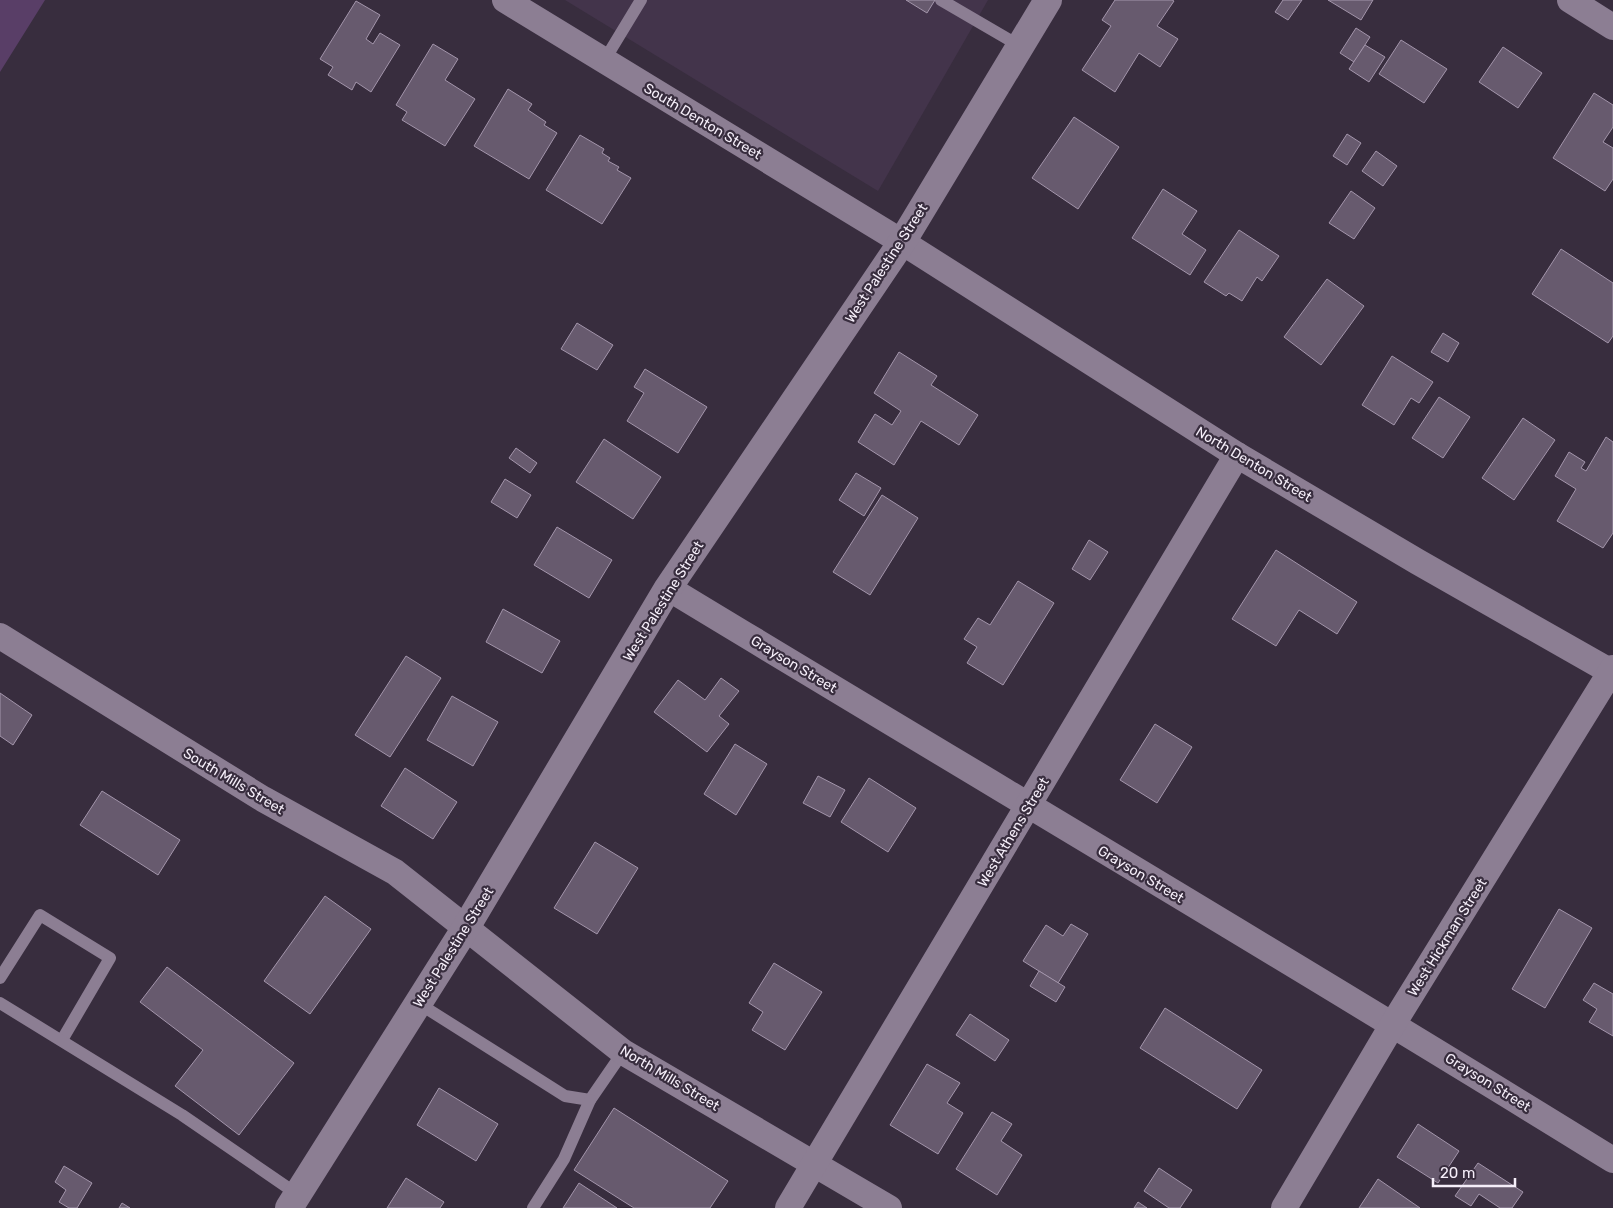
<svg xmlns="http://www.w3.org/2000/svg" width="1613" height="1208" viewBox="0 0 1613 1208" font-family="Rubik,sans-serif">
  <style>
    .built { fill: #43344b }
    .green { fill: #593e67 }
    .building { fill: #675a6e; stroke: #a395ab }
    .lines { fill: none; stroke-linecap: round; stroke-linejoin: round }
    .lane { stroke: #8c7e93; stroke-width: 12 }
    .street { stroke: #8c7e93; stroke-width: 26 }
    .secondary { stroke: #8c7e93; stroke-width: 28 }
    .labels { text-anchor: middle; stroke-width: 4.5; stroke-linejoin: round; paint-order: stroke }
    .street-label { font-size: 14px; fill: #f5eef9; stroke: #382d3e }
  </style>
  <rect width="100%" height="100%" fill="#382d3e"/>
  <polygon class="built" points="565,0 988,0 878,191"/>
  <polygon class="green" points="0,0 45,0 0,72"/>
  <g class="building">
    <polygon points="906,0 935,0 927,13"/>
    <polygon points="1115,0 1172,0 1174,1 1157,26 1178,39 1160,67 1139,53 1115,92 1082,70 1111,26 1102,20"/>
    <polygon points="1283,0 1302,0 1288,20 1275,12"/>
    <polygon points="1328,0 1373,0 1361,20"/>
    <polygon points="356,1 380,15 366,39 373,44 380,33 400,45 371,92 356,82 352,90 328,75 333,67 320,59"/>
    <polygon points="1356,28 1370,37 1354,62 1340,53"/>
    <polygon points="1401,40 1447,69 1424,103 1379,74"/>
    <polygon points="433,44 458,59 445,80 475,99 445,146 402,120 407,112 396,105"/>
    <polygon points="1365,45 1385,57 1369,82 1349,69"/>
    <polygon points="1503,47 1542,73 1518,108 1479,82"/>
    <polygon points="508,89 532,104 528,110 546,122 544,125 557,133 529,179 474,146"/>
    <polygon points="1594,93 1613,105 1613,127 1603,142 1613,148 1613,179 1605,191 1553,158"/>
    <polygon points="1074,117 1119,147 1078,209 1032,178"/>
    <polygon points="1347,134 1361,143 1347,165 1333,156"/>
    <polygon points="580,135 604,149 602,153 610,158 608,161 619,167 617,170 631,178 602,224 546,190"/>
    <polygon points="1376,151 1397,166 1383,186 1362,171"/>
    <polygon points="1163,189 1197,211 1182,234 1206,250 1190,275 1132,238"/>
    <polygon points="1351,191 1375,208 1354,239 1329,223"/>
    <polygon points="1239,230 1279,256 1262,281 1257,277 1242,301 1229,293 1226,296 1204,282"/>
    <polygon points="1561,249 1613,283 1613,336 1608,343 1532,294"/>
    <polygon points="1327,279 1364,306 1321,365 1284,337"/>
    <polygon points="577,323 613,345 597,370 561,349"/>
    <polygon points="1443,333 1459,343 1448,362 1431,352"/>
    <polygon points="899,352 937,376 931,385 978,415 959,445 921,421 894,465 858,442 875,414 892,425 901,411 874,393"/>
    <polygon points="1392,356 1433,382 1419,403 1411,398 1394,425 1362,405"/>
    <polygon points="645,369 707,407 678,453 627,421 644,393 634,387"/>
    <polygon points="1439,397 1470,417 1443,458 1412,438"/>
    <polygon points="1523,418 1555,440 1514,500 1482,478"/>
    <polygon points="1606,437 1613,442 1613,533 1603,548 1557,521 1576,489 1555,476 1569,452 1585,462 1581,468 1586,471"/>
    <polygon points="604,439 661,477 633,519 576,482"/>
    <polygon points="516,448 537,463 530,473 509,458"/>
    <polygon points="856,473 881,488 864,516 839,500"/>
    <polygon points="505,479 531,495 517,518 491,502"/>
    <polygon points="882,495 918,518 870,595 833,572"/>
    <polygon points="557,527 612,560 589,598 534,565"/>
    <polygon points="1089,540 1108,552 1090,580 1072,569"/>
    <polygon points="1276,550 1357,602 1337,634 1299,610 1276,646 1232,619"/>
    <polygon points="1018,581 1054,603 1003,685 967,663 977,647 964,639 978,618 990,625"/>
    <polygon points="503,609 560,641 542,673 486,642"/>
    <polygon points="406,656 441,678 390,757 355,735"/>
    <polygon points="721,678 739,691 719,716 729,724 707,752 654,712 678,680 705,700"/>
    <polygon points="0,693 32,715 13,745 0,736"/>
    <polygon points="452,696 498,722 473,766 427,740"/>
    <polygon points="1155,724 1192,747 1157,803 1120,780"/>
    <polygon points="735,744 767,764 736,815 704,794"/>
    <polygon points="405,768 457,802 433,839 381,806"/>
    <polygon points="818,776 845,790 830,817 803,803"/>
    <polygon points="869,778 916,808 888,852 841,822"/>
    <polygon points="102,791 180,840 158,875 80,825"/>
    <polygon points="595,842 638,868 597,934 554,908"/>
    <polygon points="325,896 371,929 310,1014 264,981"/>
    <polygon points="1559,909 1592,928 1545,1008 1512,989"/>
    <polygon points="1071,924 1088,934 1058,983 1023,961 1046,925 1063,936"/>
    <polygon points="774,963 822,992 785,1050 752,1030 763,1012 749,1003"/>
    <polygon points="167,967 294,1063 239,1135 175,1086 203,1050 140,1002"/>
    <polygon points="1039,971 1065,987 1056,1002 1030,986"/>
    <polygon points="1594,983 1613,994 1613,1036 1589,1022 1597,1009 1583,1000"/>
    <polygon points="1165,1008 1262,1070 1237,1109 1140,1048"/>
    <polygon points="970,1014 1009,1040 995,1061 956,1035"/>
    <polygon points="927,1064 960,1083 947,1103 963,1113 938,1154 890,1125"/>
    <polygon points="439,1088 498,1124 476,1161 417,1125"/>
    <polygon points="614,1108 728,1181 710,1208 634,1208 574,1170"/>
    <polygon points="992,1112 1012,1124 1001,1141 1022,1155 997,1195 956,1169"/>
    <polygon points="1418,1124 1459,1151 1438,1183 1397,1157"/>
    <polygon points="1478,1163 1523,1192 1512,1208 1500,1208 1479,1194 1471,1206 1455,1196"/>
    <polygon points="64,1166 92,1183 77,1208 69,1208 59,1202 66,1190 55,1182"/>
    <polygon points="1159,1168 1192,1190 1180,1208 1169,1208 1144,1191"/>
    <polygon points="406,1178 444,1202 440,1208 387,1208"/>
    <polygon points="1378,1179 1420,1208 1359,1208"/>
    <polygon points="579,1183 617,1208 563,1208"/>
    <polygon points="1138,1202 1147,1208 1134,1208"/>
    <polygon points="122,1203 130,1208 119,1208"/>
  </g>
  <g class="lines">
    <g class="lane">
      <polyline points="941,0 1020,46"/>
      <polyline points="604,61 641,0"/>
      <polyline points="0,978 40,915 110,958 62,1040"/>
      <polyline points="0,1003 182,1115 297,1194"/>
      <polyline points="418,1003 565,1096 590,1100 623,1052"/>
      <polyline points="533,1208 564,1159 590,1100"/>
    </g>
    <g class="street">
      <polyline points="505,0 902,242 1237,455 1418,562 1613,673"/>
      <polyline points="1570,0 1613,27"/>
      <path d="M668,588C983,779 1300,966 1613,1160"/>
      <polyline points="0,636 263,799 395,872 623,1052 889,1208"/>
      <polyline points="788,1208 1237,455"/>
      <polyline points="1284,1208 1393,1024 1613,668"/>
    </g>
    <polyline class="secondary" points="289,1208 465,929 668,588 902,242 1048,0"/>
  </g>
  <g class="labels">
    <g class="street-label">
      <text transform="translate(703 121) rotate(31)" y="5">South Denton Street</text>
      <text transform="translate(886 263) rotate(-57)" y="5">West Palestine Street</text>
      <text transform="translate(1254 464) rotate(31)" y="5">North Denton Street</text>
      <text transform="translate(663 601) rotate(-58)" y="5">West Palestine Street</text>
      <text transform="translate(794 664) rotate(31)" y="5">Grayson Street</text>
      <text transform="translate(234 781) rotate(31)" y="5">South Mills Street</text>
      <text transform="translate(1013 832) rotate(-59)" y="5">West Athens Street</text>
      <text transform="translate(1141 874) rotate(31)" y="5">Grayson Street</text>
      <text transform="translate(1447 937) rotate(-58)" y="5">West Hickman Street</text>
      <text transform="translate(453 947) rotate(-58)" y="5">West Palestine Street</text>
      <text transform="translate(670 1078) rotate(31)" y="5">North Mills Street</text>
      <text transform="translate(1488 1082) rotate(32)" y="5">Grayson Street</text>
    </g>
  </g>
  <path d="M1433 1178v8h82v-8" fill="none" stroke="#f5eef9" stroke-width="2.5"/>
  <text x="1440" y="1178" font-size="15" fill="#f5eef9" stroke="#382d3e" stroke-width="4" paint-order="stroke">20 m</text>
</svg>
